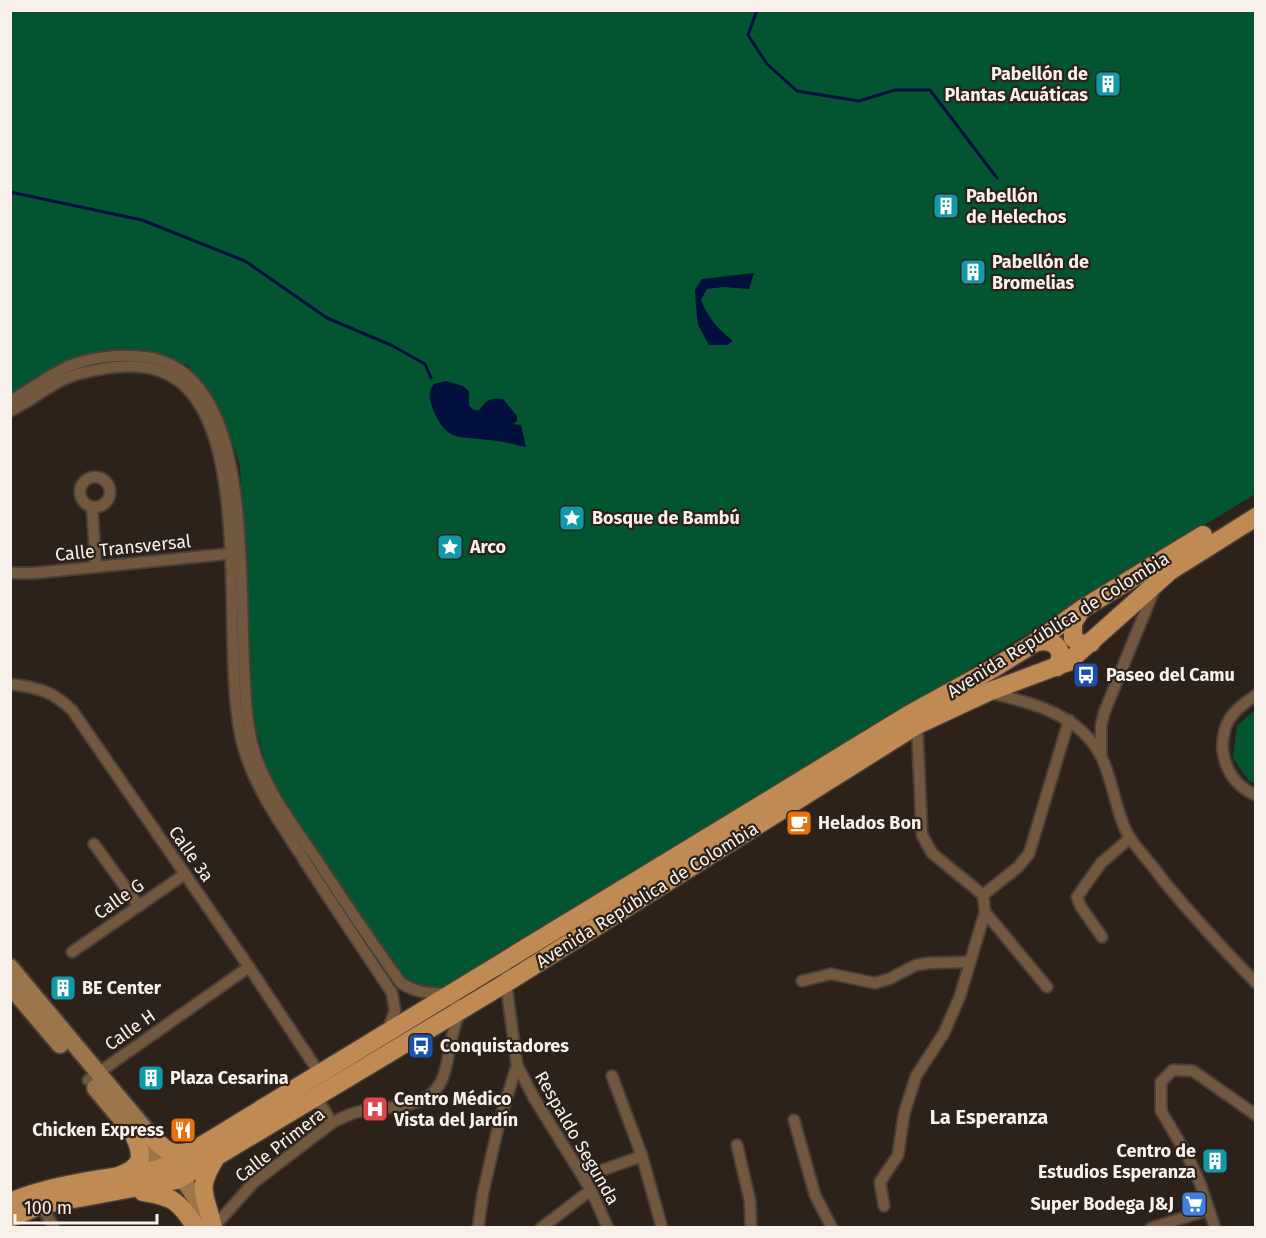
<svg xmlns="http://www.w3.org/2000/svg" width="1266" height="1238" viewBox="0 0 1266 1238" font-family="'Fira Sans',sans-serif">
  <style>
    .green { fill: #035532 }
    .water { fill: #000f3c }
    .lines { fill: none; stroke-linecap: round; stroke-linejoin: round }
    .stream { stroke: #000f3c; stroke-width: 3 }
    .street-casing { stroke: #493f37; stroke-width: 14 }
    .secondary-casing { stroke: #493f37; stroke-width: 20 }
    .primary-casing { stroke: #493f37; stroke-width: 21 }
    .street { stroke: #72583f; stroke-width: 10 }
    .secondary { stroke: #9d754b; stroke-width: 16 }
    .primary { stroke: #bf8a53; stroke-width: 18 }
    .labels { text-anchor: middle; stroke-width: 4.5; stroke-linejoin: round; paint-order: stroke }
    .poi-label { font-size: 18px; font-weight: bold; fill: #f8f1eb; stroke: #2d221a; text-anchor: start }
    .street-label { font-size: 18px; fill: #f8f1eb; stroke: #2d221a }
    .neighbourhood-label { font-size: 20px; font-weight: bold; fill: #f8f1eb; stroke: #2d221a }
  </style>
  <rect width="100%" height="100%" fill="#2d221a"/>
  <g class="green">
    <polygon points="11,11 1255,11 1255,494 449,989 429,989 404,980 336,888 271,780 250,710 240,465 219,406 188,365 138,349 74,359 11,395"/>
    <polygon points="1255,710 1255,783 1249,781 1233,758 1237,726"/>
  </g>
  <g class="water">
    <path d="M754,273L749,289L724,287L707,289L701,300C708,318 718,329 733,341L727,345H709L698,325L696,307L695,290L702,279Z"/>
    <path d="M446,381L463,386L469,391V406L474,410H479C487,400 490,397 503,399L517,416V421L513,424L521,425L526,447C513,444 501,441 488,440C457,436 446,442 432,407C429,399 428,391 434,384Z"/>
  </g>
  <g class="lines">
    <g class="stream">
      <polyline points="757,10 748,35 767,64 797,91 859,101 895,90 930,90 997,178"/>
      <polyline points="10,192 142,220 245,261 327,318 391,345 425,364 431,378"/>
    </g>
    <defs>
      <g id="street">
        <path d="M10,401C30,390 48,375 69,366C93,357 120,354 145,357C278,374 225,657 254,750C266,790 293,825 317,860C344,901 372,943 401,983C416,993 431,994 448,993L460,1010C457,1019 454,1028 452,1037C448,1052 448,1068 441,1082C426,1110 388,1106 362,1111C351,1113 341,1118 332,1123L253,1183L213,1228"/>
        <path d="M10,411C34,400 53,381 78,374C106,367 140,361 167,374C261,419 216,661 244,749C256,790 281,824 304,860C333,905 363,949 392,993L395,1011L387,1032"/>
        <circle cx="95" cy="492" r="15"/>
        <polyline points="92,507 96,567"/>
        <polyline points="10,573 35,573 236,553"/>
        <path d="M10,684C38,688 51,690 72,710L249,967L320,1074"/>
        <path d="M990,693C1032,703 1079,714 1101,756C1114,782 1115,813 1130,838C1137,848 1145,857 1153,867C1184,908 1220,945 1256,983"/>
        <path d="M1256,695C1243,704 1229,714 1225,729C1217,756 1230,785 1256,795"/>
        <polyline points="917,725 922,835 932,853 983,895"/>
        <polyline points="1101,756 1101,726 1104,713 1154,590"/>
        <polyline points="94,844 139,906"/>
        <polyline points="983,895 1017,868 1029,854 1069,720"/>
        <polyline points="985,912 1047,987"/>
        <polyline points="1102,937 1081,907 1077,897 1101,863 1130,838"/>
        <polyline points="72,952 185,874"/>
        <polyline points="802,981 831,974 875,983 889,979 916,965 929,963 970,962"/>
        <polyline points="517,1065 534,1098 591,1190 608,1228"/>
        <polyline points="612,1076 642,1156 662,1228"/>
        <polyline points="88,1080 249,967"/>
        <polyline points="317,1098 332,1123"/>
        <polyline points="794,1120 815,1195 832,1228"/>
        <polyline points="737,1145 750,1201 751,1228"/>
        <polyline points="583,1177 642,1156"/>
        <polyline points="41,1205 54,1228"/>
        <polyline points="884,1206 880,1182 898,1155 904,1114 916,1076 944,1033 960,996 985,912 983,895"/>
        <polyline points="478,1228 483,1193 499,1123 517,1065 506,983 505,961"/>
        <polyline points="541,1228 591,1190"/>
        <polyline points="1151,1228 1208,1210"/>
        <polyline points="1215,1228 1200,1183 1186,1153 1161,1111 1161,1082 1173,1070 1193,1071 1256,1115"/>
      </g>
      <g id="secondary">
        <polyline points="10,967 160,1147"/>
        <polyline points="10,986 60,1045"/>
        <polyline points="95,1088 169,1177"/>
        <polyline points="175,1167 207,1216"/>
      </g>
      <g id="primary">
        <polyline points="1081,610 1073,623 1073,638 1081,644 1091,643"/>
        <path d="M1036,642C1049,640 1058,642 1061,656L1057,667"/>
        <path d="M151,1136C165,1150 171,1157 192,1151"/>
        <path d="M121,1175C144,1166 143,1155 134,1135"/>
        <path d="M143,1192C173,1196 180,1202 196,1228"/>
        <path d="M10,1202C45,1187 82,1182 119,1176C138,1173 156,1172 173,1163L910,714L994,668L1036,642L1082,609L1203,535"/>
        <polyline points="10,1218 41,1205 177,1180 506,983 917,725 988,692 1068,662 1170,571 1256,517"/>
        <path d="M213,1228C206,1194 195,1191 215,1159"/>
      </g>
    </defs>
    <use href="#street" class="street-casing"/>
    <use href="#secondary" class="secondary-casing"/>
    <use href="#primary" class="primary-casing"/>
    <use href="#street" class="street"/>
    <use href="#secondary" class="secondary"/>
    <use href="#primary" class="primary"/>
  </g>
  <defs>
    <symbol id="building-square" viewBox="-11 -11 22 22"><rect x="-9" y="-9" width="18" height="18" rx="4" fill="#0f9aa8" stroke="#2d221a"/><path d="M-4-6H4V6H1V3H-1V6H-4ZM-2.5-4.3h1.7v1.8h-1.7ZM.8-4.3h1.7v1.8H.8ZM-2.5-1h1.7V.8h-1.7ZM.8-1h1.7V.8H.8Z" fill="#fff"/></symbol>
    <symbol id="sight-square" viewBox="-11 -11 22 22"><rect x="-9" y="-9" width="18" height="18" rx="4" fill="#0f9aa8" stroke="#2d221a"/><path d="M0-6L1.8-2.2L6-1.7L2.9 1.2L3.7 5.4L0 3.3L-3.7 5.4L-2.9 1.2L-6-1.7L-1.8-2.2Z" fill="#fff"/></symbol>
    <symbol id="bus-square" viewBox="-11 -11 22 22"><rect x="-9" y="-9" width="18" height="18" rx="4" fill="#1a4fb4" stroke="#2d221a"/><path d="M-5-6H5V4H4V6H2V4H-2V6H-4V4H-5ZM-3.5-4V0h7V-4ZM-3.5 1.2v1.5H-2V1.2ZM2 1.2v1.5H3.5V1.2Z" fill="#fff"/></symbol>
    <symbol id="cafe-square" viewBox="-11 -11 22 22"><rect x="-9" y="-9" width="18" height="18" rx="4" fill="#e8710a" stroke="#2d221a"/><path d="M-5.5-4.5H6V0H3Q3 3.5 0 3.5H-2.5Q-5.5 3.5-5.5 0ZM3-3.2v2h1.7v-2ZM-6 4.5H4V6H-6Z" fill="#fff"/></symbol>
    <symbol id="hospital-square" viewBox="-11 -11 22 22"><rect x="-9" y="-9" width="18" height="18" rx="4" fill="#e0444e" stroke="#2d221a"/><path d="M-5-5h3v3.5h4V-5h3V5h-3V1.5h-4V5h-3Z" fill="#fff"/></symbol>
    <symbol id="restaurant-square" viewBox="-11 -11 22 22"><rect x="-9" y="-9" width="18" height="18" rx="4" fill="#e8710a" stroke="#2d221a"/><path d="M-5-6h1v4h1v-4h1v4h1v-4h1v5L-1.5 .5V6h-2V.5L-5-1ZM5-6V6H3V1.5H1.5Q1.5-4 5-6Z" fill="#fff"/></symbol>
    <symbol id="supermarket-square" viewBox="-11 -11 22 22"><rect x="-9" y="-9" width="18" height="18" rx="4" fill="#3f7fe0" stroke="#2d221a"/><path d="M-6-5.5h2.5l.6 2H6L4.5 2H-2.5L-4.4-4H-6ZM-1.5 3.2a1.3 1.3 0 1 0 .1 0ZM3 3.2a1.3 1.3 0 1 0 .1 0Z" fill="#fff"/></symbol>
  </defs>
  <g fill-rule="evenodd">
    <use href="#building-square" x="1093" y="69" width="30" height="30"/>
    <use href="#building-square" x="931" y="191" width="30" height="30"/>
    <use href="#building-square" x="958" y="257" width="30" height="30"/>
    <use href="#sight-square" x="557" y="503" width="30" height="30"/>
    <use href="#sight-square" x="435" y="532" width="30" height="30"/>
    <use href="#bus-square" x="1071" y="660" width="30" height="30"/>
    <use href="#cafe-square" x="784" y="808" width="30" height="30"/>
    <use href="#building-square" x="48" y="973" width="30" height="30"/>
    <use href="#bus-square" x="406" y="1031" width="30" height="30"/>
    <use href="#building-square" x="136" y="1063" width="30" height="30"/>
    <use href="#hospital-square" x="360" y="1094" width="30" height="30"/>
    <use href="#restaurant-square" x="168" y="1115" width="30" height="30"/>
    <use href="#building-square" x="1200" y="1146" width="30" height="30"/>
    <use href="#supermarket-square" x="1179" y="1189" width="30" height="30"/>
  </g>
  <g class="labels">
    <g class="poi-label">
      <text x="1088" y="80" text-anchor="end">Pabellón de<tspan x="1088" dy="21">Plantas Acuáticas</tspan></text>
      <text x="966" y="202">Pabellón<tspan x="966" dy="21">de Helechos</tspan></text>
      <text x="992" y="268">Pabellón de<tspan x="992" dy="21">Bromelias</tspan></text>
      <text x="592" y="524">Bosque de Bambú</text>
      <text x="470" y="553">Arco</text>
      <text x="1106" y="681">Paseo del Camu</text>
      <text x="818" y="829">Helados Bon</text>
      <text x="82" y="994">BE Center</text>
      <text x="440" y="1052">Conquistadores</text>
      <text x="170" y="1084">Plaza Cesarina</text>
      <text x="394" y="1105">Centro Médico<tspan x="394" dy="21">Vista del Jardín</tspan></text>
      <text x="164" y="1136" text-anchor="end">Chicken Express</text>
      <text x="1196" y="1157" text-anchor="end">Centro de<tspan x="1196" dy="21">Estudios Esperanza</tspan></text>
      <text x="1174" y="1210" text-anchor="end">Super Bodega J&amp;J</text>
    </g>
    <g class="street-label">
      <text transform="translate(123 548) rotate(-6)" y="6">Calle Transversal</text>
      <text transform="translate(1058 625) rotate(-32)" y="6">Avenida República de Colombia</text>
      <text transform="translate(191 854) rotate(55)" y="6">Calle 3a</text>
      <text transform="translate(647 895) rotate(-32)" y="6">Avenida República de Colombia</text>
      <text transform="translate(119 899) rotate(-35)" y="6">Calle G</text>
      <text transform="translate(130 1030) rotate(-35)" y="6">Calle H</text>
      <text transform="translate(577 1138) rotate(60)" y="6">Respaldo Segunda</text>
      <text transform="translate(280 1145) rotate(-38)" y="6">Calle Primera</text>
    </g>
    <g class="neighbourhood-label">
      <text x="989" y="1124">La Esperanza</text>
    </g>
  </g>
  <rect width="1266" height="1238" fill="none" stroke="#f8f1eb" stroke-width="24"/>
  <path d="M15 1214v9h142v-9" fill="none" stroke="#f8f1eb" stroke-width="3"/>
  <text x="24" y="1214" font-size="18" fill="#f8f1eb" stroke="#2d221a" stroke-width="4.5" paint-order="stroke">100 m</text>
</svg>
